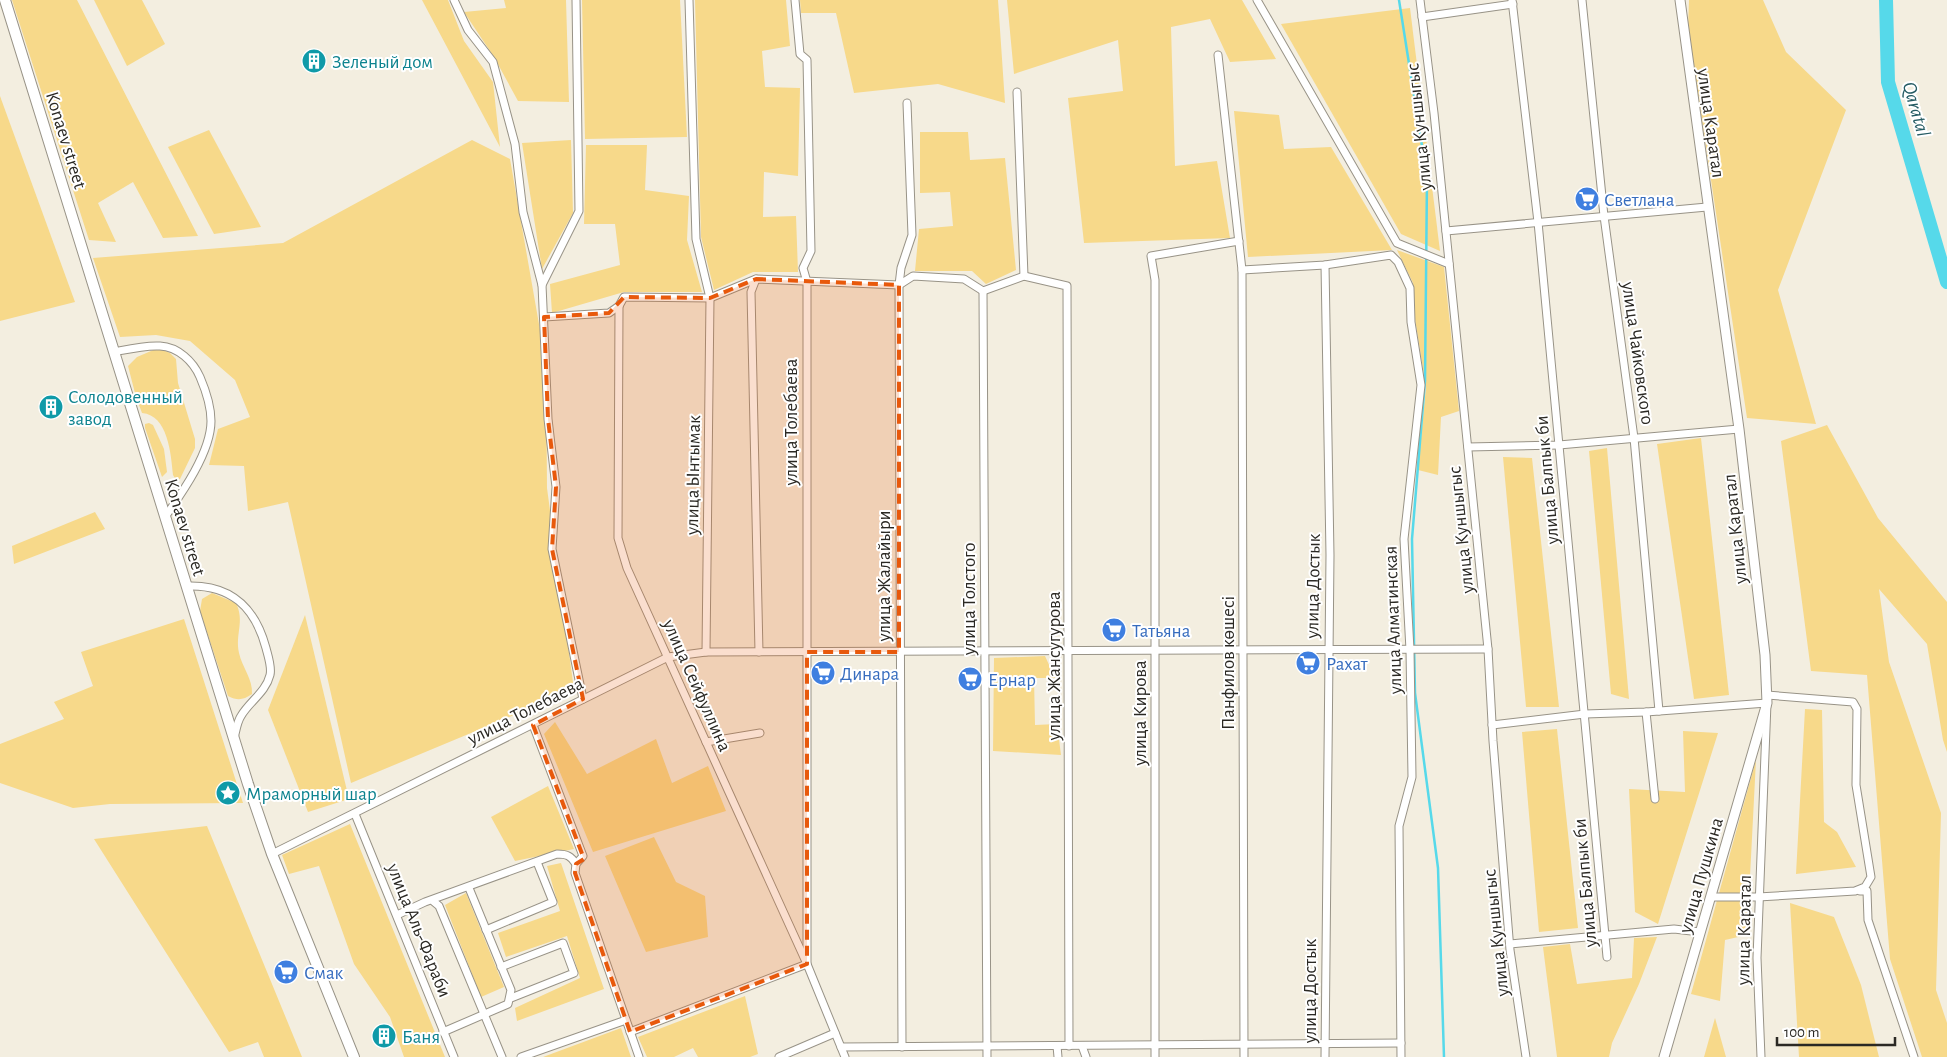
<svg xmlns="http://www.w3.org/2000/svg" width="1947" height="1057" viewBox="0 0 1947 1057" font-family="'Alegreya Sans',sans-serif">
  <style>
    .green { fill: #f7d98a }
    .lines { fill: none; stroke-linecap: round; stroke-linejoin: round }
    .stream { stroke: #56d9ea; stroke-width: 2.5 }
    .river { stroke: #56d9ea; stroke-width: 14 }
    .minor-casing { stroke: #989387; stroke-width: 9 }
    .tertiary-casing { stroke: #989387; stroke-width: 11 }
    .secondary-casing { stroke: #989387; stroke-width: 12 }
    .minor { stroke: #fff; stroke-width: 7 }
    .tertiary { stroke: #fff; stroke-width: 9 }
    .secondary { stroke: #fff; stroke-width: 10 }
    .marked { fill: #e8590c; fill-opacity: 0.2; stroke: #e8590c; stroke-width: 4; stroke-dasharray: 10 6; stroke-linejoin: round }
    .labels { text-anchor: middle; stroke-width: 4; stroke-linejoin: round; paint-order: stroke }
    .culture-label { font-size: 19px; fill: #0d838f; stroke: #fff; text-anchor: start }
    .street-label { font-size: 19px; fill: #2b2924; stroke: #fff }
    .shop-label { font-size: 19px; fill: #366cbe; stroke: #fff; text-anchor: start }
    .water-label { font-size: 20px; font-style: italic; fill: #255b63; stroke: #fff }
  </style>
  <rect width="100%" height="100%" fill="#f3eee0"/>
  <g class="green">
    <polygon points="12,0 77,0 198,236 163,238 133,182 98,203 116,242 89,240"/>
    <polygon points="94,0 142,0 165,44 127,66"/>
    <polygon points="422,0 448,0 464,41 493,82 500,147"/>
    <polygon points="504,0 566,0 569,102 518,101 494,57 464,12 506,8"/>
    <polygon points="582,0 680,0 687,137 585,139"/>
    <polygon points="695,0 786,0 790,46 762,51 765,87 800,88 798,176 764,172 763,217 796,216 798,272 753,272 714,290 701,237"/>
    <polygon points="800,0 998,0 1005,103 938,84 854,93 836,13 801,13"/>
    <polygon points="1007,0 1242,0 1276,59 1230,62 1210,19 1171,27 1175,166 1217,161 1230,238 1084,243 1068,98 1123,91 1118,40 1014,74"/>
    <polygon points="1689,0 1763,0 1786,52 1846,110 1778,290 1816,424 1747,418 1688,28"/>
    <polygon points="1410,8 1440,251 1401,234 1281,24"/>
    <polygon points="0,96 75,302 0,321"/>
    <polygon points="1234,111 1279,115 1284,149 1331,147 1392,250 1248,257"/>
    <polygon points="209,130 261,227 214,234 168,147"/>
    <polygon points="920,132 968,132 970,160 1005,158 1016,270 986,284 972,271 915,271 919,229 953,226 950,192 920,193"/>
    <polygon points="472,140 510,159 546,364 547,488 574,690 351,783 288,502 248,511 244,466 209,465 218,429 250,417 235,380 190,341 156,335 120,337 93,258 283,243"/>
    <polygon points="571,140 573,213 542,269 522,143"/>
    <polygon points="586,145 647,145 645,190 689,196 687,240 702,292 624,292 552,313 550,284 620,265 615,224 584,224"/>
    <polygon points="1397,250 1444,267 1459,411 1441,417 1438,475 1418,470 1426,387 1415,319 1413,283"/>
    <path d="M158,348L170,353L176,359L178,383L195,439V448L180,479L176,480L173,475C171,454 168,415 142,413L136,397L128,366L137,357Z"/>
    <polygon points="149,423 153,425 164,449 167,472 162,477 145,428 145,424"/>
    <polygon points="1827,425 1878,518 1947,602 1947,752 1943,740 1927,644 1879,589 1889,662 1941,813 1936,990 1947,1023 1947,1057 1922,1057 1890,959 1867,675 1811,671 1781,441"/>
    <polygon points="1701,438 1729,695 1694,699 1657,444"/>
    <polygon points="1607,448 1629,699 1611,694 1589,451"/>
    <polygon points="1503,457 1532,458 1559,707 1526,707"/>
    <polygon points="95,512 105,529 14,564 12,546"/>
    <path d="M212,593L236,603C245,622 235,633 239,653C242,667 253,679 252,694C243,700 238,701 228,696L200,611L202,599Z"/>
    <polygon points="305,615 349,799 308,812 268,710"/>
    <polygon points="184,619 243,803 110,804 73,808 0,783 0,744 64,719 54,702 93,686 81,652"/>
    <polygon points="1045,656 1055,678 1034,678 1035,725 1057,724 1061,755 993,751 994,658"/>
    <polygon points="1805,709 1822,710 1824,822 1837,832 1856,867 1796,874"/>
    <polygon points="555,722 587,774 656,739 672,783 708,766 726,811 593,852 544,734"/>
    <polygon points="1557,729 1578,928 1539,932 1522,732"/>
    <polygon points="1683,731 1718,733 1658,924 1635,912 1629,789 1685,792"/>
    <polygon points="1756,760 1747,935 1725,940 1720,1001 1691,994"/>
    <polygon points="548,786 574,849 515,861 491,817"/>
    <polygon points="350,824 445,1057 404,1057 390,1017 354,964 319,866 289,874 282,855"/>
    <polygon points="207,826 302,1057 264,1057 258,1042 229,1052 94,839"/>
    <polygon points="654,837 676,882 705,896 708,937 646,952 605,856"/>
    <polygon points="561,863 604,989 517,1021 515,1008 580,978 567,936 506,957 498,933 560,911 547,866"/>
    <polygon points="466,893 504,987 481,997 445,905"/>
    <polygon points="1790,903 1834,917 1861,985 1879,1057 1799,1057"/>
    <polygon points="1657,937 1639,984 1612,1043 1609,1057 1557,1057 1543,947 1570,944 1577,984 1632,978 1634,938"/>
    <polygon points="745,996 758,1054 750,1057 698,1057 693,1048 674,1057 647,1057 638,1037"/>
    <polygon points="1715,1018 1726,1057 1704,1057"/>
    <polygon points="621,1028 631,1057 543,1057"/>
  </g>
  <g class="lines">
    <polyline class="stream" points="1399,0 1427,178 1425,381 1412,539 1415,693 1438,868 1444,1057"/>
    <polyline class="river" points="1886,0 1888,82 1947,282"/>
    <defs>
      <g id="minor">
        <polyline points="454,0 468,30 493,62 515,144 523,212 542,285"/>
        <polyline points="576,0 579,211 542,285 548,419 556,487 552,549 583,699"/>
        <polyline points="689,0 696,239 710,298 706,652"/>
        <polyline points="1257,0 1397,243 1449,264"/>
        <polyline points="1420,0 1434,113 1488,649 1493,741 1510,950 1526,1057"/>
        <polyline points="1512,0 1538,222 1607,957"/>
        <polyline points="1582,0 1604,216 1634,438 1659,711"/>
        <polyline points="1422,17 1513,4"/>
        <polyline points="1218,55 1242,270 1244,1057"/>
        <polyline points="1017,92 1024,276"/>
        <polyline points="1446,231 1707,207"/>
        <polyline points="1242,270 1325,265 1391,255 1398,262 1410,288 1411,322 1421,385 1404,539 1410,650 1412,777 1399,826 1401,1057"/>
        <polyline points="756,279 751,292 759,652"/>
        <polyline points="983,291 987,1057"/>
        <polyline points="619,306 618,538 627,568 807,964 845,1057"/>
        <polyline points="544,317 609,313 619,306 624,297 710,298 756,279 899,285 913,276 964,279 983,291 1024,276 1067,286 1069,1046"/>
        <path d="M114,352C129,349 145,345 160,346C178,347 193,361 200,377C206,391 211,406 211,421C211,452 182,493 165,517"/>
        <polyline points="1468,447 1559,445 1739,429"/>
        <path d="M186,586C231,584 255,607 266,648C268,656 272,667 270,675C266,692 249,702 241,716C237,722 236,731 234,738"/>
        <polyline points="1646,712 1655,799"/>
        <polyline points="533,725 583,856 576,864 575,873 639,1057"/>
        <polyline points="1492,725 1585,714 1646,712 1767,703 1757,958 1761,1057"/>
        <polyline points="706,742 760,733"/>
        <polyline points="355,814 454,1057"/>
        <polyline points="272,854 668,657 706,652 1488,649"/>
        <polyline points="1860,891 1867,891 1868,920 1914,1057"/>
        <polyline points="1711,897 1758,897 1855,891 1865,887 1871,877 1856,785 1857,709 1853,702 1767,695"/>
        <polyline points="433,901 439,906 502,1057"/>
        <path d="M397,915L425,902L557,854C567,854 571,856 576,864"/>
        <polyline points="486,930 553,902 537,862"/>
        <polyline points="1510,944 1674,929 1700,932"/>
        <polyline points="501,967 563,943 574,973 511,998"/>
        <polyline points="443,1032 508,1004 511,990 469,888"/>
        <polyline points="630,1032 807,964 807,282 803,268 811,251 807,60 800,54 795,0"/>
        <polyline points="1057,1046 1058,1057"/>
        <polyline points="1082,1046 1086,1057"/>
        <polyline points="841,1047 1401,1043"/>
        <polyline points="902,1047 899,285 901,268 912,235 907,103"/>
        <polyline points="521,1057 626,1020"/>
        <polyline points="779,1057 835,1033"/>
        <polyline points="1155,1057 1155,280 1151,256 1239,241"/>
        <polyline points="1325,1057 1330,555 1325,265"/>
      </g>
      <polyline id="tertiary" points="1664,1057 1767,703 1765,655 1739,429 1680,0"/>
      <polyline id="secondary" points="5,0 248,784 272,854 354,1057"/>
    </defs>
    <use href="#minor" class="minor-casing"/>
    <use href="#tertiary" class="tertiary-casing"/>
    <use href="#secondary" class="secondary-casing"/>
    <use href="#minor" class="minor"/>
    <use href="#tertiary" class="tertiary"/>
    <use href="#secondary" class="secondary"/>
  </g>
  <path class="marked" d="M756,279L899,285V652H807V964L630,1032L575,873L576,864L584,859L533,725L583,699L552,549L556,487L548,419L544,317L609,313L624,297L710,298Z"/>
  <defs>
    <symbol id="building-disc" viewBox="-11 -11 22 22"><circle r="9.5" fill="#0f9aa8" stroke="#fff"/><path d="M-4-6H4V6H1V3H-1V6H-4ZM-2.5-4.3h1.7v1.8h-1.7ZM.8-4.3h1.7v1.8H.8ZM-2.5-1h1.7V.8h-1.7ZM.8-1h1.7V.8H.8Z" fill="#fff"/></symbol>
    <symbol id="supermarket-disc" viewBox="-11 -11 22 22"><circle r="9.5" fill="#3f7fe0" stroke="#fff"/><path d="M-6-5.5h2.5l.6 2H6L4.5 2H-2.5L-4.4-4H-6ZM-1.5 3.2a1.3 1.3 0 1 0 .1 0ZM3 3.2a1.3 1.3 0 1 0 .1 0Z" fill="#fff"/></symbol>
    <symbol id="sight-disc" viewBox="-11 -11 22 22"><circle r="9.5" fill="#0f9aa8" stroke="#fff"/><path d="M0-6L1.8-2.2L6-1.7L2.9 1.2L3.7 5.4L0 3.3L-3.7 5.4L-2.9 1.2L-6-1.7L-1.8-2.2Z" fill="#fff"/></symbol>
  </defs>
  <g fill-rule="evenodd">
    <use href="#building-disc" x="300" y="47" width="28" height="28"/>
    <use href="#supermarket-disc" x="1573" y="185" width="28" height="28"/>
    <use href="#building-disc" x="37" y="393" width="28" height="28"/>
    <use href="#supermarket-disc" x="1100" y="616" width="28" height="28"/>
    <use href="#supermarket-disc" x="1294" y="649" width="28" height="28"/>
    <use href="#supermarket-disc" x="809" y="659" width="28" height="28"/>
    <use href="#supermarket-disc" x="956" y="665" width="28" height="28"/>
    <use href="#sight-disc" x="214" y="779" width="28" height="28"/>
    <use href="#supermarket-disc" x="272" y="958" width="28" height="28"/>
    <use href="#building-disc" x="370" y="1022" width="28" height="28"/>
  </g>
  <g class="labels">
    <g class="culture-label">
      <text x="332" y="68">Зеленый дом</text>
      <text x="68" y="403">Солодовенный<tspan x="68" dy="22">завод</tspan></text>
      <text x="246" y="800">Мраморный шар</text>
      <text x="402" y="1043">Баня</text>
    </g>
    <g class="street-label">
      <text transform="translate(1712 123) rotate(82)" y="7">улица Каратал</text>
      <text transform="translate(1418 127) rotate(-96)" y="7">улица Куншыгыс</text>
      <text transform="translate(67 140) rotate(73)" y="7">Konaev street</text>
      <text transform="translate(1639 353) rotate(82)" y="7">улица Чайковского</text>
      <text transform="translate(790 422) rotate(-90)" y="7">улица Толебаева</text>
      <text transform="translate(692 475) rotate(-89)" y="7">улица Ынтымак</text>
      <text transform="translate(1546 480) rotate(-95)" y="7">улица Балпык би</text>
      <text transform="translate(186 527) rotate(73)" y="7">Konaev street</text>
      <text transform="translate(1734 529) rotate(-96)" y="7">улица Каратал</text>
      <text transform="translate(1460 530) rotate(-96)" y="7">улица Куншыгыс</text>
      <text transform="translate(883 576) rotate(-90)" y="7">улица Жалайыри</text>
      <text transform="translate(1312 586) rotate(-89)" y="7">улица Достык</text>
      <text transform="translate(968 599) rotate(-90)" y="7">улица Толстого</text>
      <text transform="translate(1392 620) rotate(-92)" y="7">улица Алматинская</text>
      <text transform="translate(1227 663) rotate(-90)" y="7">Панфилов көшесі</text>
      <text transform="translate(1053 666) rotate(-90)" y="7">улица Жансугурова</text>
      <text transform="translate(698 685) rotate(66)" y="7">улица Сейфуллина</text>
      <text transform="translate(525 710) rotate(-27)" y="7">улица Толебаева</text>
      <text transform="translate(1139 713) rotate(-90)" y="7">улица Кирова</text>
      <text transform="translate(1700 875) rotate(-74)" y="7">улица Пушкина</text>
      <text transform="translate(1584 883) rotate(-95)" y="7">улица Балпык би</text>
      <text transform="translate(420 930) rotate(68)" y="7">улица Аль-Фараби</text>
      <text transform="translate(1743 930) rotate(-89)" y="7">улица Каратал</text>
      <text transform="translate(1495 933) rotate(-96)" y="7">улица Куншыгыс</text>
      <text transform="translate(1309 991) rotate(-90)" y="7">улица Достык</text>
    </g>
    <g class="shop-label">
      <text x="1604" y="206">Светлана</text>
      <text x="1132" y="637">Татьяна</text>
      <text x="1326" y="670">Рахат</text>
      <text x="840" y="680">Динара</text>
      <text x="988" y="686">Ернар</text>
      <text x="304" y="979">Смак</text>
    </g>
    <g class="water-label">
      <text transform="translate(1917 109) rotate(74)" y="7">Qaratal</text>
    </g>
  </g>
  <path d="M1777 1037v8h118v-8" fill="none" stroke="#2b2924" stroke-width="2.5"/>
  <text x="1784" y="1037" font-size="15" fill="#2b2924" stroke="#ffffff" stroke-width="4" paint-order="stroke">100 m</text>
</svg>
